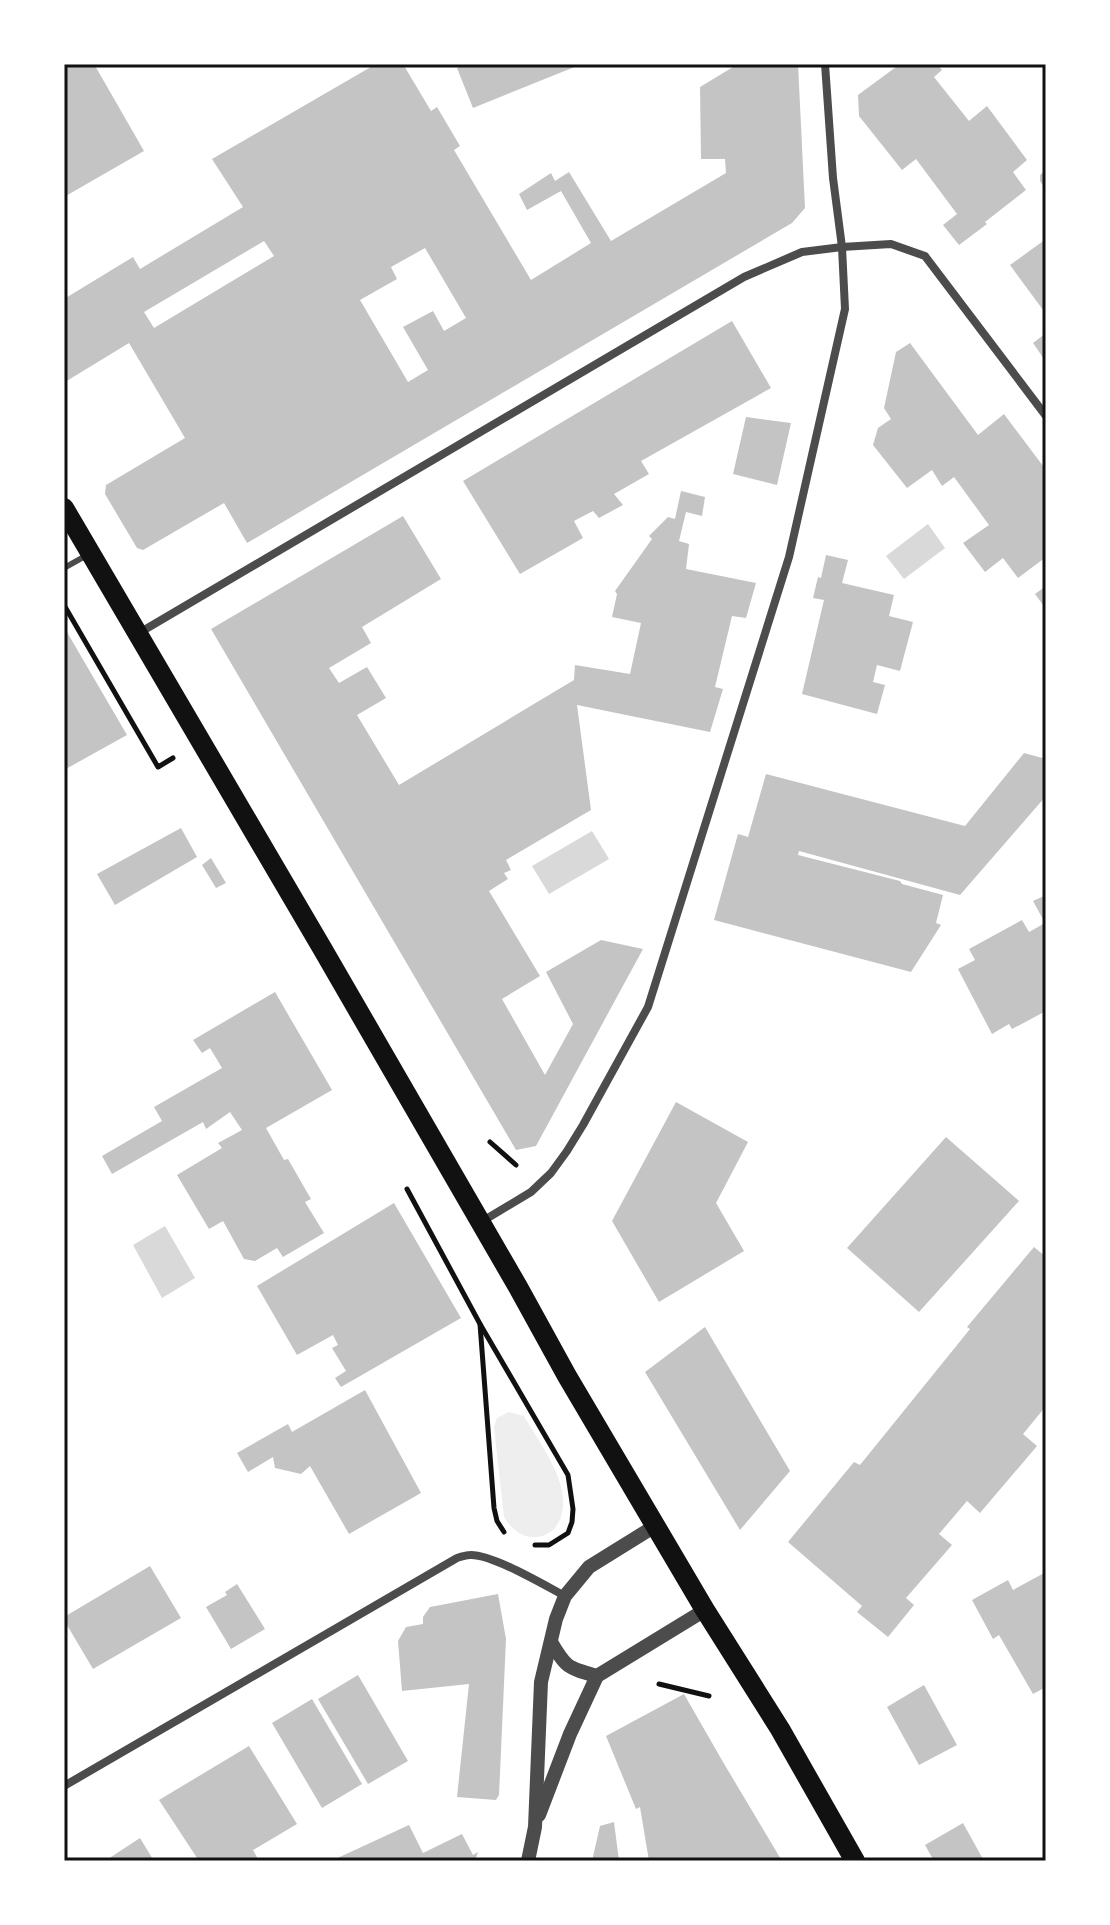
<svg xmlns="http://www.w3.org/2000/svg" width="1110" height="1925" viewBox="0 0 1110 1925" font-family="'Roboto Serif',serif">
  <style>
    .green { fill: #eee }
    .water { fill: #d9d9d9 }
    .building { fill: #c4c4c4; fill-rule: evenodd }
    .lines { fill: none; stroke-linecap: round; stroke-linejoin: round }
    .path { stroke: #111; stroke-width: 5 }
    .service { stroke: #4c4c4c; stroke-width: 6 }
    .minor { stroke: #4c4c4c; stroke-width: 8 }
    .tertiary { stroke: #4c4c4c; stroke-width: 14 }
    .primary { stroke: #111; stroke-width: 20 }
    .neatline { fill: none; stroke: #111; stroke-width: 3 }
  </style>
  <rect width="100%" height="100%" fill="#fff"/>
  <path class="green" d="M509,1412L524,1416C538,1441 562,1471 563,1500C565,1540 524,1551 504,1517L494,1427L497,1418Z"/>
  <g class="water">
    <polygon points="928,524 945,548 904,579 886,556"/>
    <polygon points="592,831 609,859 549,894 532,866"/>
    <polygon points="165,1226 195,1278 162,1298 133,1245"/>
  </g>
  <g class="building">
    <polygon points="64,64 94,64 144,151 64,197"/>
    <path d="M376,64H403L431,111L437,107L460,146L454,150L531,280L591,243L561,191L527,210L519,194L551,173L555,181L569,172L611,241L726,173L725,159H701L700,87L738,64H798L805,208L792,223L247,543L224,503L143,550L137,548L105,494L106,485L185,438L129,343L65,382L64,299L133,257L140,269L243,207L212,159ZM264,241L274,256L154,328L144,312ZM425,248L466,318L444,331L433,311L403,327L428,370L408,382L360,300L397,279L391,267Z"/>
    <polygon points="466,64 582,64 473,108 457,68"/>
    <polygon points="900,64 937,64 942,70 934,77 969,121 987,106 1027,160 1013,172 1026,190 985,222 987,224 959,245 943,225 957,214 916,159 902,170 859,116 858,95"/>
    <polygon points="1046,170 1046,190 1040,181 1040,175"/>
    <polygon points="1046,239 1046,314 1010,265"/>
    <polygon points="732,321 771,388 641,461 649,474 614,494 623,505 599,518 593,511 574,521 583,538 520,574 463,481"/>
    <polygon points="1046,333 1046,362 1033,343"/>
    <polygon points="910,343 978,435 1004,414 1046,470 1046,557 1018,578 1003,558 985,572 963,543 989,525 954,477 942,486 932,470 907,488 873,445 878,428 891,419 884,408 896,352"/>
    <polygon points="746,417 791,423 777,485 733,474"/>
    <polygon points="681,491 705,497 702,516 686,512 679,541 689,544 686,569 756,583 746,618 732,616 715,687 723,689 710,732 577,705 591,810 506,860 511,870 504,873 508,879 489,891 540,976 502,999 545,1075 573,1024 546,972 601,940 643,949 536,1146 516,1150 211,629 403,516 441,579 362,627 371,643 329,668 339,683 367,667 386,698 357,715 399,785 574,680 575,665 630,674 641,623 612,617 617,594 615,591 652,539 649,536 668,517 675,519"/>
    <polygon points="826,555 848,560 842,583 894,595 889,616 913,622 900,671 877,665 873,682 885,685 877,714 802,694 824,600 813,598 818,577 821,578"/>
    <polygon points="1046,586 1046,609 1035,594"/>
    <polygon points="64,627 127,735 64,770"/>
    <polygon points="1024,753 1046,759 1046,796 960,895 799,851 798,855 900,881 902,884 943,895 936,923 941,925 911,972 714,920 738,834 748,837 766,774 965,826"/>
    <polygon points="181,828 197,857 115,905 97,874"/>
    <polygon points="211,858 226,883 216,888 202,865"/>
    <polygon points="1046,895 1046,1011 1012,1029 1009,1024 992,1034 958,969 975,960 969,949 1022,920 1029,932 1045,923 1033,901"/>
    <polygon points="275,992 332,1090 266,1128 284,1160 288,1159 311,1199 305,1202 324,1233 283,1257 277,1248 255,1261 244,1259 223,1221 209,1229 177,1175 222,1148 218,1143 242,1130 230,1112 206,1129 203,1122 112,1174 102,1156 162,1121 154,1107 222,1068 210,1048 202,1053 193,1040"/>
    <polygon points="676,1102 748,1142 716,1203 744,1251 659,1302 612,1221"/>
    <polygon points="946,1137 1019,1201 919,1312 847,1248"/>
    <polygon points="394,1203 461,1318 341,1387 335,1378 346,1371 332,1348 338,1345 333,1335 297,1355 257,1286"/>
    <polygon points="1034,1247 1046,1257 1046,1406 1023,1434 1037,1446 980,1513 967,1501 939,1534 952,1545 906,1598 914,1605 888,1637 857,1612 862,1606 788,1542 854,1462 860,1465 970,1329 967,1327"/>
    <polygon points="705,1327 790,1471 740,1530 645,1372"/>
    <polygon points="365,1390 421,1493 349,1534 310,1466 301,1474 275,1468 273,1457 248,1472 237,1453 288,1424 292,1432"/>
    <polygon points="150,1566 181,1618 93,1669 64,1620 64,1617"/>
    <polygon points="1046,1572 1046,1687 1033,1694 999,1635 993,1639 972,1600 1008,1580 1013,1590"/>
    <polygon points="237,1584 265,1629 231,1649 206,1607 227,1595 225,1592"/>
    <polygon points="498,1594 506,1639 499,1795 496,1800 457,1797 469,1684 402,1691 398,1641 406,1627 423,1624 423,1617 430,1607"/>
    <polygon points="358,1675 408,1761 368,1784 318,1699"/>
    <polygon points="924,1685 957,1745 919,1765 887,1707"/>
    <polygon points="684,1694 723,1762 782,1861 649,1861 640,1807 636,1809 606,1736"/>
    <polygon points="312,1699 362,1784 322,1808 272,1723"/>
    <polygon points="249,1746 297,1824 253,1850 259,1861 199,1861 159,1800"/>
    <polygon points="614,1822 619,1861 592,1861 600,1826"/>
    <polygon points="963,1823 984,1861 934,1861 925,1845"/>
    <polygon points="409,1825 423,1853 462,1834 473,1855 478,1852 475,1861 331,1861"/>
    <polygon points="140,1838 154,1861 105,1861"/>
  </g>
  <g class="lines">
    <g class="path">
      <polyline points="64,605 158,767 173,758"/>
      <polyline points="490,1142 516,1165"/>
      <polyline points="407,1189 480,1324 568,1475 573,1509 572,1522 568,1533 549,1545 535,1545"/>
      <polyline points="480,1324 494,1508 497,1521 504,1532"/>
      <polyline points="659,1684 709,1696"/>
    </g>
    <polyline class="service" points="64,568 89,554"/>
    <g class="minor">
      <polyline points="139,633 744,277 802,252 842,247 891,244 925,256 1046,416"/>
      <polyline points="481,1222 531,1192 551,1173 567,1151 583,1125 648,1007 789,557 845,309 842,247 833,178 825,64"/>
      <path d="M64,1786L457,1558C459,1557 468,1555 470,1555C492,1554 544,1585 565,1596"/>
    </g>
    <g class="tertiary">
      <path d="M551,1642C566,1668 568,1668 597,1676"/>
      <polyline points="539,1815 570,1734 597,1676 705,1610"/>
      <polyline points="528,1861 535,1827 541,1682 556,1619 565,1596 589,1567 655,1526"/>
    </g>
    <polyline class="primary" points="64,508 322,948 518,1287 567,1376 705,1610 780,1729 855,1861"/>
  </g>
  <rect width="1110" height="1925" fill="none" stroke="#ffffff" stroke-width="132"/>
  <rect x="66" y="66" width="978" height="1793" class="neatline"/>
</svg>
